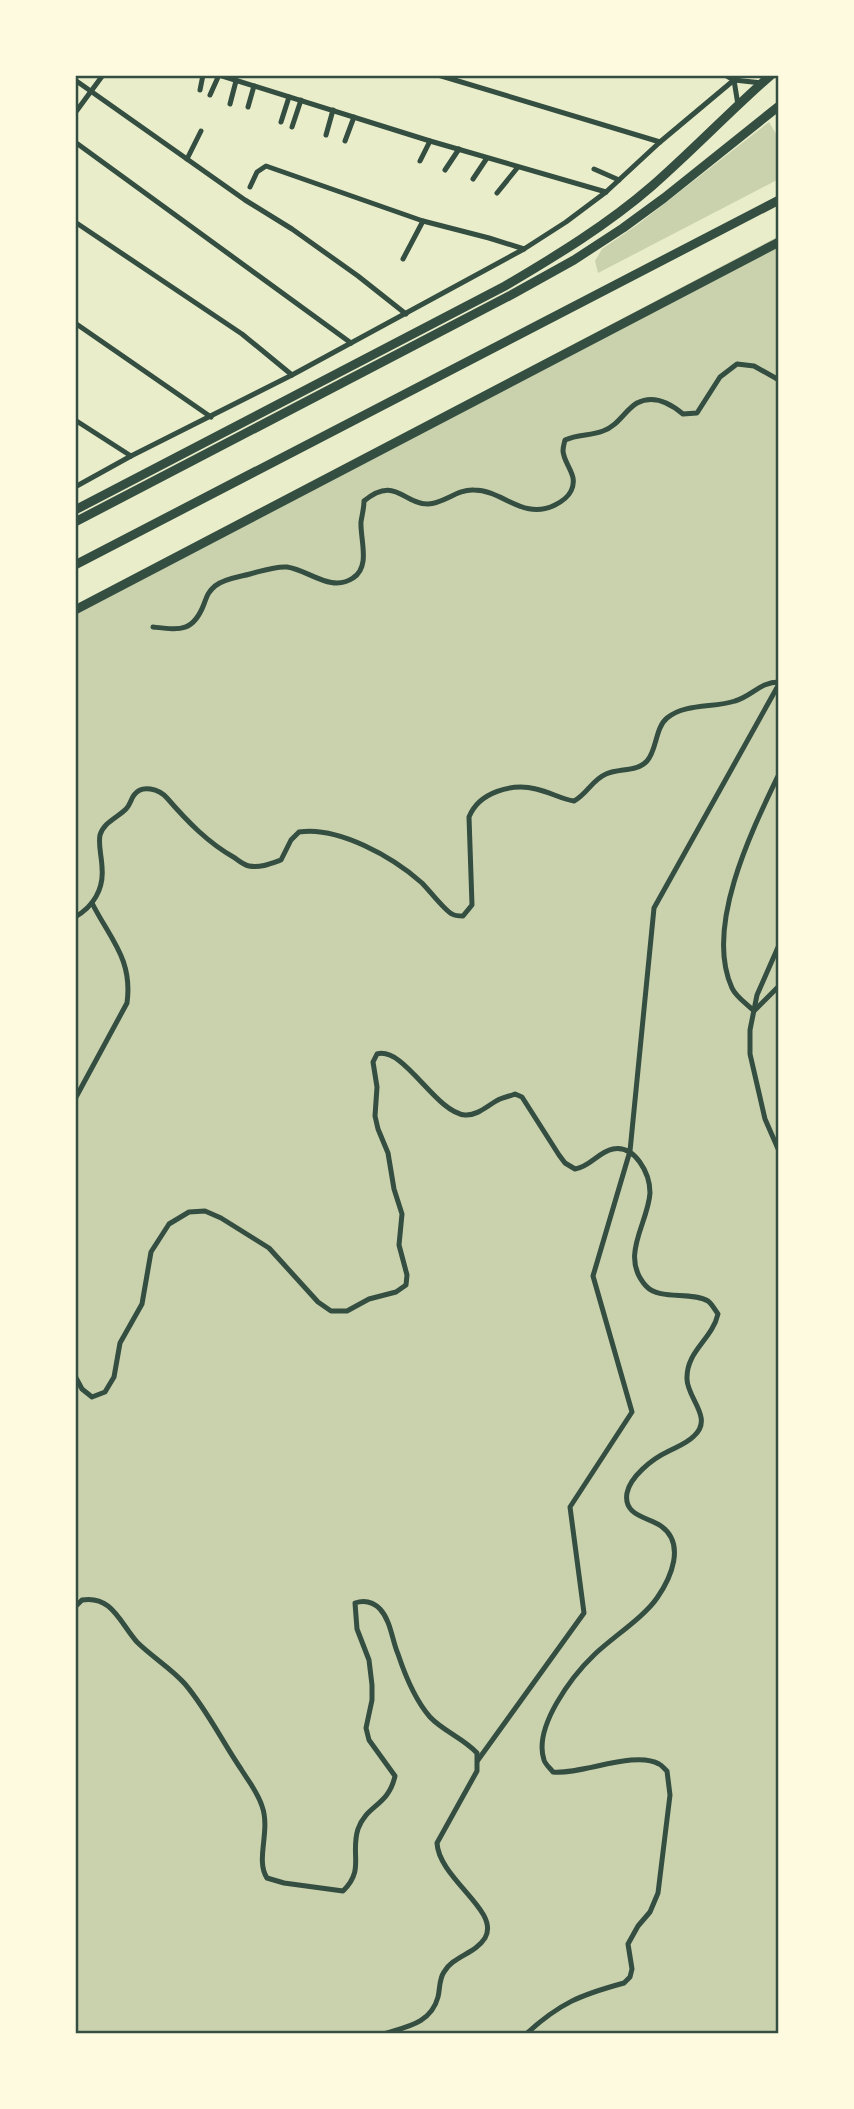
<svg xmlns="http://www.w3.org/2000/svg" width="854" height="2109" viewBox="0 0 854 2109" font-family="Figtree,sans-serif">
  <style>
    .green { fill: #cad2ad }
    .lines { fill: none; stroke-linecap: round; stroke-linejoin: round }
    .minor { stroke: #344e41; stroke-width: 5 }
    .primary { stroke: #344e41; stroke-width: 9 }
    .trunk { stroke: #344e41; stroke-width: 9 }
    .neatline { fill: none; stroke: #344e41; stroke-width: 2.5 }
  </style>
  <rect width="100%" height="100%" fill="#e9edc9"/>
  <g class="green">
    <polygon points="769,122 779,139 779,179 598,273 595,261 602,249 637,225"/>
    <polygon points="779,236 779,2034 75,2034 75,609 115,586"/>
  </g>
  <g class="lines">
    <g class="minor">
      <polyline points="219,75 430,141 606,192"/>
      <polyline points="438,75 660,142"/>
      <polyline points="725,75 734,80 762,83"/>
      <polyline points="75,80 245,200 292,229 358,276 406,314"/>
      <polyline points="734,80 738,105"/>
      <polyline points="200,90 203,75"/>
      <polyline points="210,95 219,75"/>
      <polyline points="230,104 236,81"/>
      <polyline points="248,107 254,86"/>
      <polyline points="75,113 103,75"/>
      <polyline points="281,122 289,97"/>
      <polyline points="292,127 301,100"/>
      <polyline points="326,135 333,110"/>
      <polyline points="345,141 354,117"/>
      <polyline points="75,142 351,343"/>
      <polyline points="187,159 201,131"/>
      <polyline points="420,161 430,141"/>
      <polyline points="594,169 619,180"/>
      <polyline points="445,170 459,149"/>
      <polyline points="473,179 487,158"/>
      <polyline points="250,187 257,172 266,166 423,221 489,238 524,249"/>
      <polyline points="497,193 518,167"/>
      <polyline points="75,222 242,334 292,375"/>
      <polyline points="403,259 423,221"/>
      <polyline points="75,323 211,417"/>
      <polyline points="75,420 131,456"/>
      <polyline points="75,487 131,456 292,375 524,249 566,222 606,192 660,142 734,80"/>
      <path d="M153,627C179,630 193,633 204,604C207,596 208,592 215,586C223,579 239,577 250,574C262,571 275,566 287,567C309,570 331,593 353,578C371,567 360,539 361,522C362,515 364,508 364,501C395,475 403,504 428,504C445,503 457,489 474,490C503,490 523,521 555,505C561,502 568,497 571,491C579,475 564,465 563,451C563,447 564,444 565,440C578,434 590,436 603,431C618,426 625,410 637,403C654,394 670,403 683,414L697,413L720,377L737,364L754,366L779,380"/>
      <path d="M779,774C752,830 704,927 732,988C736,997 747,1004 754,1011L779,986"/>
      <path d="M75,917C93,907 104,889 102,868C102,858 98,845 100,835C104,822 117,818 126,809C130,805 131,799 134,795C142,784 159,789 167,798C187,821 208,843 235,858C239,861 244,865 249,866C260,868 270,864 281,860L291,840L299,832C338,826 393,857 422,883C429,890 445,911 452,914C455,916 459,916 463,916L472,905L469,817C479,792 512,783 536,789C550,792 561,799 574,801C587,794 592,780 606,774C619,768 637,772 647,761C657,750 655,728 667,718C685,703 714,708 735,701C752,696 760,682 779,682"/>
      <polyline points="779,945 757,995 750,1030 750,1054 765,1119 779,1151"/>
      <path d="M75,1099L127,1003C133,959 110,939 92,903"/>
      <path d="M75,1376L82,1389L92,1397L105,1392L114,1377L120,1343L142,1304L151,1252L169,1224L189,1212L205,1211L221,1218L269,1248L318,1302L331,1311H347L369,1299L396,1292L406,1285L407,1275L399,1245L402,1214L394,1189L388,1153L378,1129L375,1116L377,1087L373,1062L377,1054C404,1046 435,1112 465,1115C478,1116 489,1104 500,1099C505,1097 510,1096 515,1094L522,1097L559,1155L565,1163L575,1169C590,1167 598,1152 613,1149C635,1145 650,1173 650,1193C648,1224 619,1256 646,1286C660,1301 690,1291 708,1301C712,1304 715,1310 718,1314C712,1340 686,1351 687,1379C687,1398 714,1418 694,1436C686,1444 676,1447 667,1452C652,1459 630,1477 627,1493C623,1516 648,1517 661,1526C686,1544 671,1578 657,1598C644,1617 613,1637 595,1654C572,1676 533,1727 544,1760C545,1764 550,1768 553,1772C581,1775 635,1750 659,1764C662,1765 664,1769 667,1771L670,1795L658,1893L650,1912L638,1926L628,1944L632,1969L630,1977L624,1983C580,1995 560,2003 526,2034"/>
      <path d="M75,1607L82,1600C112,1595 120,1623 137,1642C152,1657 171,1668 185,1684C207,1710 222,1741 241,1769C249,1782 257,1791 262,1806C271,1831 255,1860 267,1878L284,1883L343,1891C365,1870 350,1854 358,1829C367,1804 388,1807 395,1776L369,1740L366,1728L372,1700V1685L369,1660L357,1629L355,1603C364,1600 373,1602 380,1609C391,1621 392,1640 398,1654C405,1675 415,1700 430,1717C443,1731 463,1738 477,1753V1771L437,1843C439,1879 501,1911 485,1938C475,1954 453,1956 444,1972C439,1979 440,1989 438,1997C431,2024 405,2027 383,2034"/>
      <polyline points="478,1760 584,1613 570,1507 632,1412 593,1276 630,1151 654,908 779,684"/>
    </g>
    <g class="primary">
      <path d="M75,510L505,286C556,256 607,225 652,186C693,150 730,111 771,75"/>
      <polyline points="75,522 511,295 574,260 623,228 664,198 779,106"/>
    </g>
    <g class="trunk">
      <polyline points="75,565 779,200"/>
      <polyline points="75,610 779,242"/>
    </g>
  </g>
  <rect width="854" height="2109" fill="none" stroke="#fefae0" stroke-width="154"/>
  <rect x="77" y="77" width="700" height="1955" class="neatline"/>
</svg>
